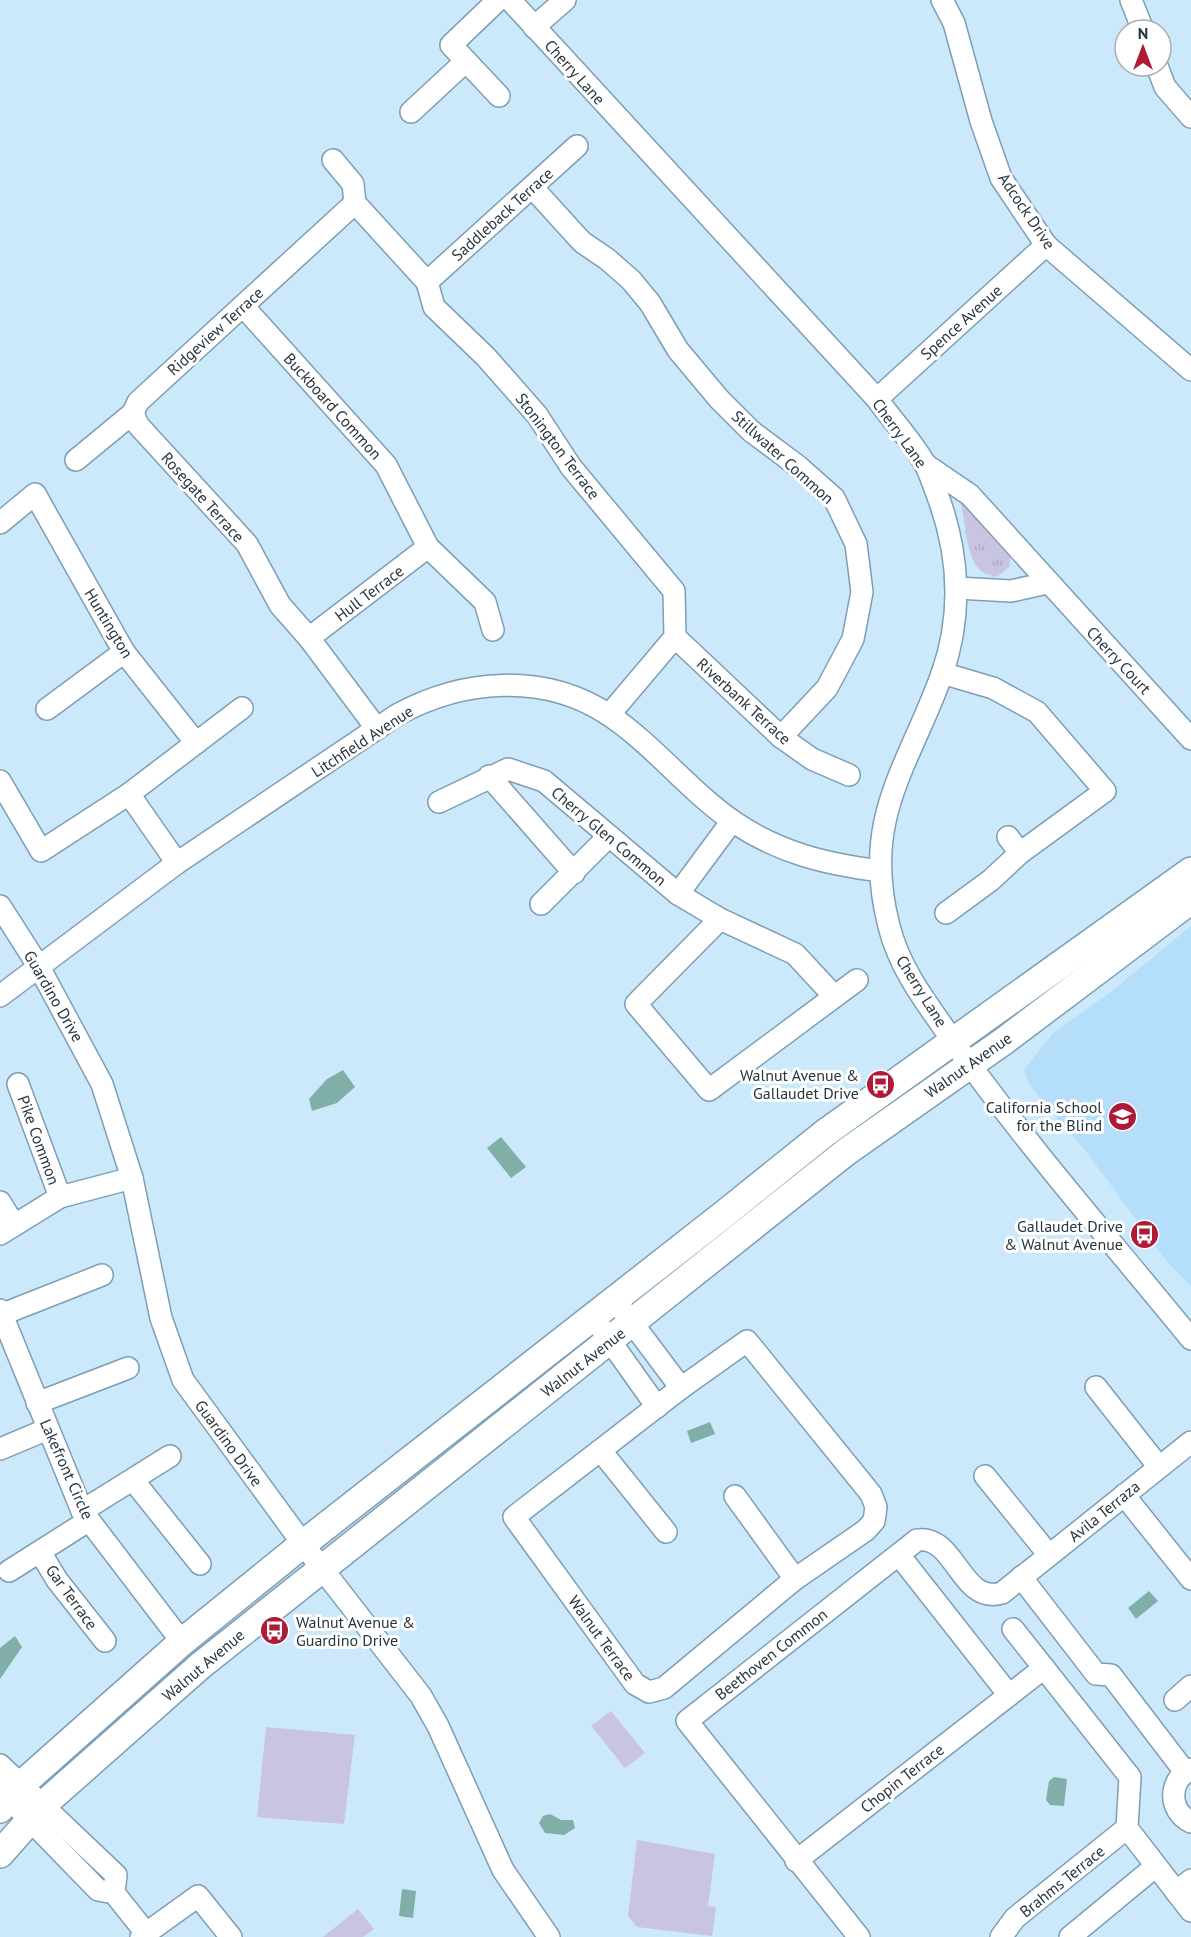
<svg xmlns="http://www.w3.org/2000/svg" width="1191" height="1937" viewBox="0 0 1191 1937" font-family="'PT Sans',sans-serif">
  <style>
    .built { fill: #b4defa }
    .grass { fill: url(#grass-tufts) }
    .garden { fill: #c9c4e2 }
    .water { fill: #80afa7 }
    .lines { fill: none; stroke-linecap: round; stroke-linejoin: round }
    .minor-casing { stroke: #7d9eb5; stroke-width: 24 }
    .major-casing { stroke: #7d9eb5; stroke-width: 30 }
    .minor { stroke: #fff; stroke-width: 21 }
    .major { stroke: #fff; stroke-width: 27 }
    .labels { text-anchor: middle; stroke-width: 6; stroke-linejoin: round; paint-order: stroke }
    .street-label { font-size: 16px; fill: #27353e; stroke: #fff }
    .poi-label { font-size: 16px; fill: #27353e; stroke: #fff; text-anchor: end }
  </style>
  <defs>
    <pattern id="grass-tufts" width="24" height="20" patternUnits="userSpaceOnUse" patternTransform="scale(1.5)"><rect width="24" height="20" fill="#c9c4e2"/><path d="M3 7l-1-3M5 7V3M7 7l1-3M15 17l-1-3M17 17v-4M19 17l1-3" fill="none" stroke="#ada9c3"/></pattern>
  </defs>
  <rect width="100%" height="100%" fill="#cce8fb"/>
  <polygon class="built" points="1191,926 1191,1286 1168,1263 1085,1150 1042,1101 1028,1082 1024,1070 1053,1033 1112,991"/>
  <path class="grass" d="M967,502L1011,554L1009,567L998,576L992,577L991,575C966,573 966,524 961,504Z"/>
  <g class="garden">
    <polygon points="611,1711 645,1753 625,1768 591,1726"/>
    <polygon points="266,1727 355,1735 344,1824 257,1817"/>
    <polygon points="637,1840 715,1854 708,1906 716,1907 712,1936 637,1927 628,1916"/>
    <polygon points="358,1909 374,1929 363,1937 323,1937"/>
  </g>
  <g class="water">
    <polygon points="343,1070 355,1087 337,1103 312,1111 309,1099 327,1079"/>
    <polygon points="501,1137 526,1167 511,1178 487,1148"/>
    <polygon points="710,1422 715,1434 691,1443 687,1431"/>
    <polygon points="1149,1591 1158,1601 1136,1619 1128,1608"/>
    <polygon points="15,1636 22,1647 0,1679 0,1648"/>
    <polygon points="1054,1777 1067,1779 1064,1806 1050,1805 1046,1800 1049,1781"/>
    <polygon points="550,1814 561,1820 573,1820 575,1828 564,1835 545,1833 539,1823 543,1816"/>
    <polygon points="402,1889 416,1891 413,1918 399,1916"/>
  </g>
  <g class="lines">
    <defs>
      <g id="minor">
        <polyline points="498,0 451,45 499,96"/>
        <path d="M510,0L877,399C892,420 912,441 925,464C930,473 933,484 937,494C959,552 963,614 942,674C908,768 861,818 889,926C900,972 932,1010 958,1048C1030,1149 1113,1243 1191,1339"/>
        <polyline points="942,0 954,23 981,121 1001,178 1046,245 1191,370"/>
        <polyline points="1131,0 1143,30"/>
        <polyline points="534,27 565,0"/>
        <polyline points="1157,66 1165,87 1191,117"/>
        <polyline points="411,112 466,61"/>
        <polyline points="333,160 353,184 355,203 427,282 434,307 486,357 537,415 571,467 674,591 675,637 609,715"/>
        <polyline points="532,187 582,242 607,259 631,280 650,303 678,350 719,399 751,431 799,467 834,498 856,544 862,592 853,639 827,688 781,737"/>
        <polyline points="427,282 577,146"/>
        <polyline points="243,306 386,465 428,547 485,602 493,630"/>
        <polyline points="877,399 1046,245"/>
        <polyline points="133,413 138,425 247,544 280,605 309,638 377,729"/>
        <polyline points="76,460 133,413 138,402 355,203"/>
        <polyline points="926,465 970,495 1191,739"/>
        <polyline points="0,523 35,494 124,652 196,743"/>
        <polyline points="957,588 1011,591 1047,583"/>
        <polyline points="675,637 781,737 812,759 849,775"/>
        <polyline points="309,638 428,547"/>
        <polyline points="942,673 993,688 1037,712 1105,791 1020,853 991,880 946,913"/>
        <polyline points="47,709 124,652"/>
        <polyline points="489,776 574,873"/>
        <polyline points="0,781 41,851 129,794 242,708"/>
        <polyline points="129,794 177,863"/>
        <polyline points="439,802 508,769 544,781 678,894 720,919 795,954 834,996"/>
        <polyline points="1008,837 1020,853"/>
        <polyline points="678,894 732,821"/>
        <polyline points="541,904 609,836"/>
        <polyline points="0,906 39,967 102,1084 132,1178 161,1318 183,1380 303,1544 421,1696 438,1726 503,1870 549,1937"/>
        <polyline points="720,919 636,1004 709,1090 857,980"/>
        <path d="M0,996L177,863L397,715C462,679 544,672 609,715C654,745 690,792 734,822C779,853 826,864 880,871"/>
        <polyline points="18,1084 60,1197"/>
        <polyline points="0,1202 14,1225"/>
        <polyline points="0,1234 60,1197 132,1178"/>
        <polyline points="615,1300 681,1388"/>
        <polyline points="0,1310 82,1511 182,1642"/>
        <polyline points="3,1314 102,1275"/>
        <polyline points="601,1328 657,1407"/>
        <polygon points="747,1341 871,1494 876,1507 874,1521 866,1530 795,1579 664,1688 649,1692 635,1684 514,1517 681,1388"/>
        <polyline points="1096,1387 1159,1467"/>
        <polyline points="37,1403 128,1368"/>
        <polyline points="0,1449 48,1429"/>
        <polyline points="601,1451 666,1532"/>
        <polyline points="985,1476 1049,1555"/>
        <polyline points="133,1480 200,1564"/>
        <polyline points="1124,1495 1191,1579"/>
        <polyline points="735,1496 795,1579"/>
        <polyline points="82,1511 170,1456"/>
        <polyline points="40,1552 57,1580 105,1641"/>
        <polyline points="899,1555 1009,1695"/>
        <polyline points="9,1571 88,1521"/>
        <polyline points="1021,1577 1096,1674 1111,1675 1185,1772"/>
        <polyline points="1013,1629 1044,1668"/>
        <polyline points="1175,1700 1191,1686"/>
        <polyline points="0,1765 116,1875 114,1893"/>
        <path d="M1191,1769C1168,1780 1168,1811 1191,1822"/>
        <polyline points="0,1789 98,1890 114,1893 146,1933"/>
        <polyline points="796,1861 1044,1668 1130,1777 1127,1828 1191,1911"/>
        <polyline points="1176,1892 1191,1880"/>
        <polyline points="141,1937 198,1896 231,1937"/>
        <path d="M859,1937L687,1721L917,1540C956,1534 960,1605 1002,1593L1191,1442"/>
        <polyline points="1001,1937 1015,1918 1127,1828"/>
        <polyline points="1070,1937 1156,1866"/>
      </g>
      <g id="major">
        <polyline points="0,1809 22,1784 182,1642 303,1544 723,1215 825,1133 1191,871"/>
        <polyline points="0,1854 44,1804 200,1666 846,1152 1004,1041 1191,900"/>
      </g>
    </defs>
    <use href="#minor" class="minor-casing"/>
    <use href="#major" class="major-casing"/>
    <use href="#minor" class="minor"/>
    <use href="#major" class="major"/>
  </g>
  <defs>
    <symbol id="bus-disc" viewBox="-11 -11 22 22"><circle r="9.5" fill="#af1b37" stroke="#fff"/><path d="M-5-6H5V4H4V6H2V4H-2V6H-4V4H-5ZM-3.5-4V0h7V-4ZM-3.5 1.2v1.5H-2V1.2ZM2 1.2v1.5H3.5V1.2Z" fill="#fff"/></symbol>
    <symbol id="school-disc" viewBox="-11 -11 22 22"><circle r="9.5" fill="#af1b37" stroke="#fff"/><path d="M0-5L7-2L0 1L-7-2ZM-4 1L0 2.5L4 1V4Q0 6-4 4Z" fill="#fff"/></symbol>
  </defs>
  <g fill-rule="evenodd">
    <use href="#bus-disc" x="864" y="1068" width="33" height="33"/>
    <use href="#school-disc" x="1106" y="1100" width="33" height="33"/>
    <use href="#bus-disc" x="1128" y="1218" width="33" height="33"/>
    <use href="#bus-disc" x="258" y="1614" width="33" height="33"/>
  </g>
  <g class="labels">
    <g class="street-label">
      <text transform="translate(575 72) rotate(48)" y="6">Cherry Lane</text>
      <text transform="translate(1027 211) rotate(56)" y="6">Adcock Drive</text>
      <text transform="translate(502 214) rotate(-42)" y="6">Saddleback Terrace</text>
      <text transform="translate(961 322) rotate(-42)" y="6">Spence Avenue</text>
      <text transform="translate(215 331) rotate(-42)" y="6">Ridgeview Terrace</text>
      <text transform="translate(333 406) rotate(48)" y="6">Buckboard Common</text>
      <text transform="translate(900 433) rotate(54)" y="6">Cherry Lane</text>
      <text transform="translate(558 446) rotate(53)" y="6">Stonington Terrace</text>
      <text transform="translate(783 457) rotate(42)" y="6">Stillwater Common</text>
      <text transform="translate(203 497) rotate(48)" y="6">Rosegate Terrace</text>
      <text transform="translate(369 593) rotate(-37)" y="6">Hull Terrace</text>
      <text transform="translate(109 623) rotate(59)" y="6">Huntington</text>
      <text transform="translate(1119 660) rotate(47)" y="6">Cherry Court</text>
      <text transform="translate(744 701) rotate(42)" y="6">Riverbank Terrace</text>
      <text transform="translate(362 741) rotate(-33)" y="6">Litchfield Avenue</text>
      <text transform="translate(609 836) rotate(40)" y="6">Cherry Glen Common</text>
      <text transform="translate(922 991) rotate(58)" y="6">Cherry Lane</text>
      <text transform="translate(54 996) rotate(60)" y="6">Guardino Drive</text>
      <text transform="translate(968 1065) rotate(-35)" y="6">Walnut Avenue</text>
      <text transform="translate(39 1140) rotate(70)" y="6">Pike Common</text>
      <text transform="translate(583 1362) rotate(-38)" y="6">Walnut Avenue</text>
      <text transform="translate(229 1443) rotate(54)" y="6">Guardino Drive</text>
      <text transform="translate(67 1469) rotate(66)" y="6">Lakefront Circle</text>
      <text transform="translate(1104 1511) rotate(-39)" y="6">Avila Terraza</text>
      <text transform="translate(72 1597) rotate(54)" y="6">Gar Terrace</text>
      <text transform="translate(602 1638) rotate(54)" y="6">Walnut Terrace</text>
      <text transform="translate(771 1654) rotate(-38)" y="6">Beethoven Common</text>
      <text transform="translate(203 1665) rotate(-40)" y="6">Walnut Avenue</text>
      <text transform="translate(902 1778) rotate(-38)" y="6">Chopin Terrace</text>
      <text transform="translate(1062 1881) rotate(-39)" y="6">Brahms Terrace</text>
    </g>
    <g class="poi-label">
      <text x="859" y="1081">Walnut Avenue &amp;<tspan x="859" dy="18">Gallaudet Drive</tspan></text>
      <text x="1102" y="1113">California School<tspan x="1102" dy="18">for the Blind</tspan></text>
      <text x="1123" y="1232">Gallaudet Drive<tspan x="1123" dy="18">&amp; Walnut Avenue</tspan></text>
      <text x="296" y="1628" text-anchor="start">Walnut Avenue &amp;<tspan x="296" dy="18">Guardino Drive</tspan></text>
    </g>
  </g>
  <g transform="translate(1143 48)"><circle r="28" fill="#ffffff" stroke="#a9aeb2" stroke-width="1.5"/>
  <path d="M0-4.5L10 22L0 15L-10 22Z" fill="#af1b37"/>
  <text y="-9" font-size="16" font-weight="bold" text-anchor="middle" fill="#27353e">N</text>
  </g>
</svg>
